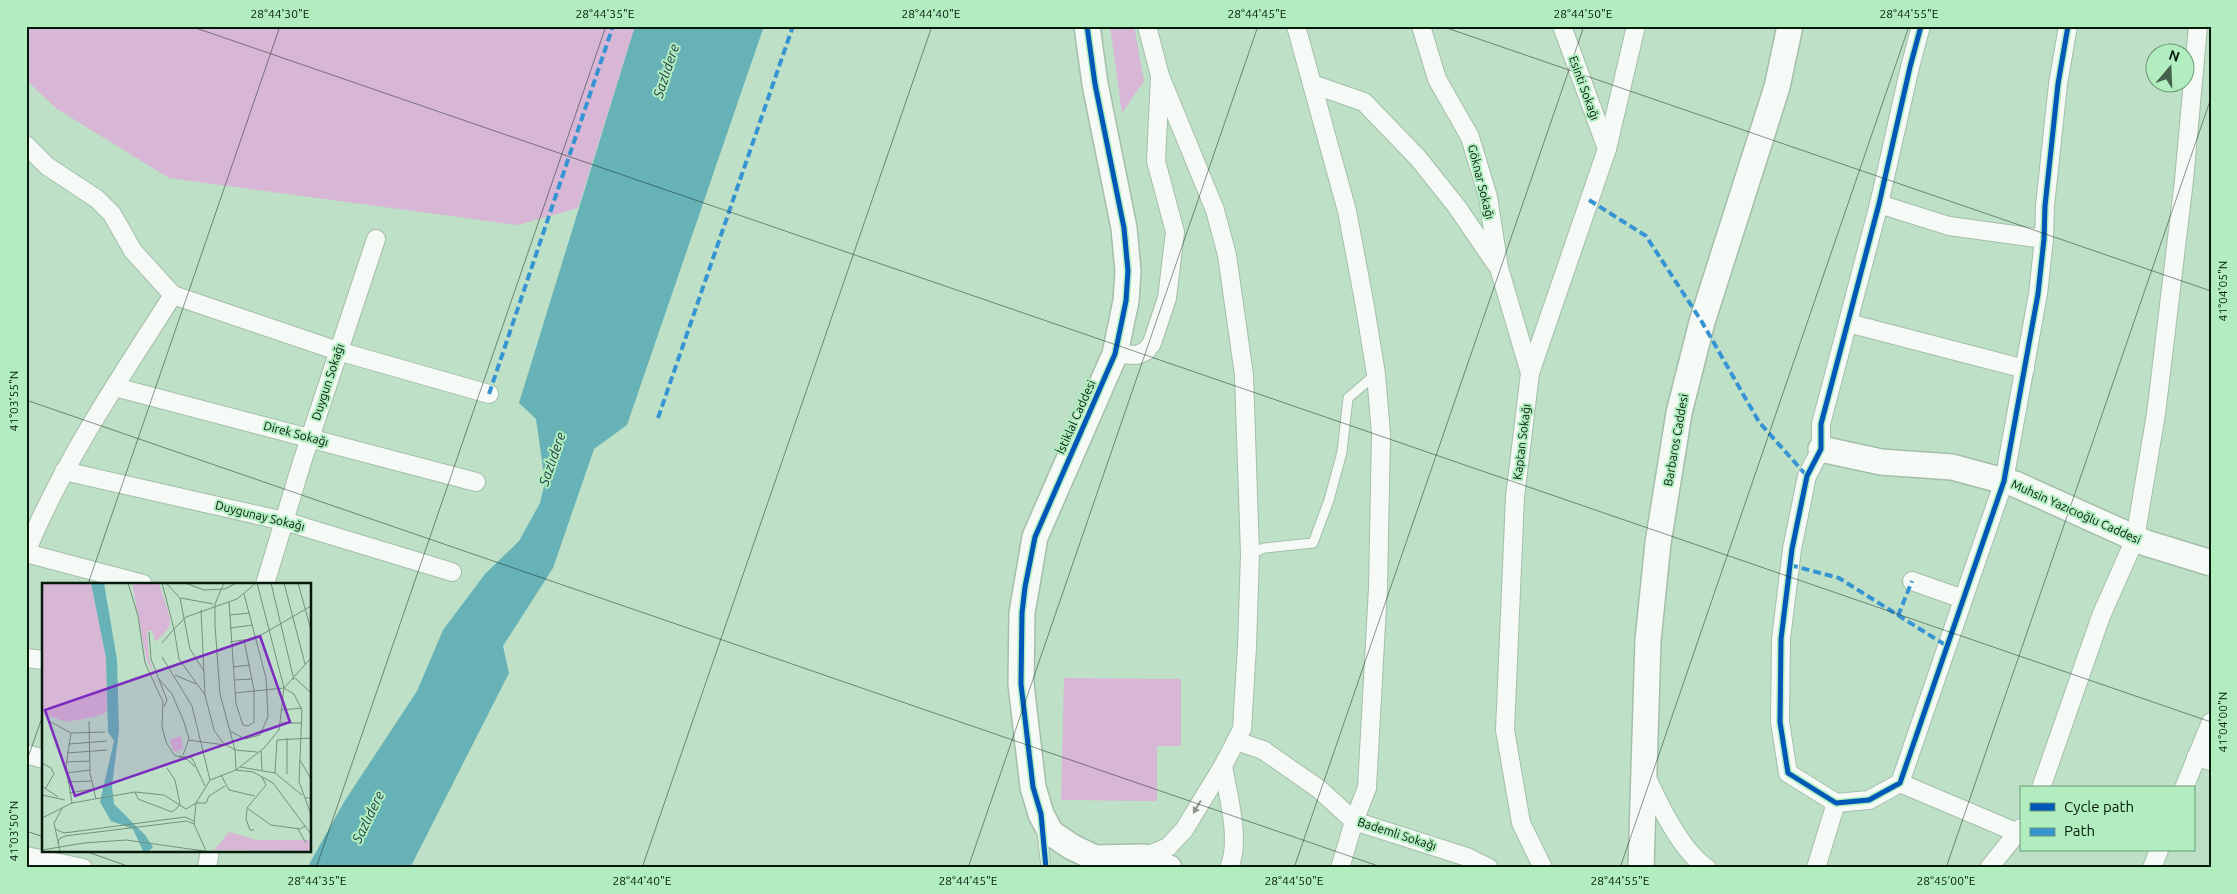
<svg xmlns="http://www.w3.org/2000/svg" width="2237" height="894" viewBox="0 0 2237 894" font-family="Ubuntu,sans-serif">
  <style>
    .green { fill: #d8b6d5 }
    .water { fill: #67b2b7 }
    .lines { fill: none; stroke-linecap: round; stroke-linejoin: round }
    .lane-casing { stroke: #a4beaa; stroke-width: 11 }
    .street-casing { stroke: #a4beaa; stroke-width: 20 }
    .secondary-casing { stroke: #a4beaa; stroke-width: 28 }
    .lane { stroke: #f5faf6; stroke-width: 9 }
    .street { stroke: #f5faf6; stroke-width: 18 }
    .secondary { stroke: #f5faf6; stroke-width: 25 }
    .quiet { stroke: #3694d2; stroke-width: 4; stroke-dasharray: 8 4; stroke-linecap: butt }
    .cycleway-casing { stroke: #b1edbf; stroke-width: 8 }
    .cycleway { stroke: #0057b8; stroke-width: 5 }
    .oneway { fill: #89968c }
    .ticks { fill: none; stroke: #041b0b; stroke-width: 1; stroke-opacity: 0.45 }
    .labels { text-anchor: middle; stroke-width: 4; stroke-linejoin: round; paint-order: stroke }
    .street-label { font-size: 12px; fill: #041b0b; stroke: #b1edbf }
    .water-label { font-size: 14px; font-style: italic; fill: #244147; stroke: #b1edbf }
    .inset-road { fill: none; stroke: #74917b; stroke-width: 1 }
    .view { fill: #7b2cbf; fill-opacity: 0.15; stroke: #7b2cbf; stroke-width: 2.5 }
    .inset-edge { fill: none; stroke: #041b0b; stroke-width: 2.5 }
    .neatline { fill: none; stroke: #041b0b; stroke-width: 2 }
    .ticks-label { font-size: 12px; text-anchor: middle; fill: #041b0b }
  </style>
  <rect width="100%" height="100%" fill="#bee0c6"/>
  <g class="green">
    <polygon points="26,26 635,26 578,208 518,225 169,178 57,109 26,80"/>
    <polygon points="1110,26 1134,26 1144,81 1122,113"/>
    <polygon points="1064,678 1181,679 1181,746 1157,746 1157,801 1061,800"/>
  </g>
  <polygon class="water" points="635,26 764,26 627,425 594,449 553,568 503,646 509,673 410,868 307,868 344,802 417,691 443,630 485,574 519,541 540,503 545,482 536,419 519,403"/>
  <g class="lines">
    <defs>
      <g id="lane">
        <polyline points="1250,554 1264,548 1313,543 1329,500 1342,452 1348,398 1376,374"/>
        <polyline points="1042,832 1046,868"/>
      </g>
      <g id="street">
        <polyline points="1296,26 1347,211 1364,301 1376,374 1381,434 1378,588 1367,788 1354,821 1340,868"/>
        <polyline points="1421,26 1437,79 1470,137 1488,197 1499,268 1530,373"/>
        <polyline points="1562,26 1607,149"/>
        <polyline points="1921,26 1910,67 1879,204 1821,424 1821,449 1807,476 1792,549 1781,639 1780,722 1788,773 1836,803 1869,800 1900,783 2004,481 2038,294 2044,239 2045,206 2058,84 2068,26"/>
        <polyline points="1312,84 1364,102 1418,158 1457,207 1496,264"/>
        <polyline points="26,145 47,166 97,199 112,214 133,251 173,295 338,351 489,394"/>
        <polyline points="1879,204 1949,226 2044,239"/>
        <polyline points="1848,323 2025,369"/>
        <polyline points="1115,354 1137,355 1146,351 1152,343 1167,298 1175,232 1156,161 1160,76 1147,26"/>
        <polyline points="115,387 476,482"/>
        <polyline points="64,471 284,521 452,572"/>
        <path d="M26,552C64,460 120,378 173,295"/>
        <polyline points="26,553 143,584"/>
        <polyline points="1912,581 1963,599"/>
        <polyline points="265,584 302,462 376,239"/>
        <polyline points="26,658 44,660"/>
        <polyline points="1236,741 1263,750 1319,789 1354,821 1467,857 1489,868"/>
        <polyline points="26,754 44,759"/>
        <polyline points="2196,757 2211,761"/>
        <path d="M1223,766C1228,795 1241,841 1229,868"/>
        <path d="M1646,776C1659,804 1681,851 1707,868"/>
        <polyline points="1900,783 2018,833"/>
        <polyline points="2041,788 2101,616 2135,539 2156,414 2184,180 2198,26"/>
        <polyline points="2184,788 2211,722"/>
        <polyline points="26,856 83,868"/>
        <polyline points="1144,857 1168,847 1184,830 1223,766 1242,729 1247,647 1250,554 1244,375 1227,255 1215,210 1160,76"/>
        <polyline points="207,868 210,850"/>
        <polyline points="1543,868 1521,823 1505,730 1515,497 1530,373 1607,149 1636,26"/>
        <polyline points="1816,868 1836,803"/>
        <polyline points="1989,868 2021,828"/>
        <polyline points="2152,868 2159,850"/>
      </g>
      <g id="secondary">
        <polyline points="1087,26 1095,84 1124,228 1128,271 1126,301 1115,354 1035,537 1022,613 1021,684 1033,787 1041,814 1051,833 1072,847 1095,858 1105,868"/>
        <polyline points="1821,449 1881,462 1952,467 2015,484 2146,543 2211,563"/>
        <polyline points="1095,858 1144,857 1169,868"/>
        <polyline points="1641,868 1648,640 1658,543 1679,413 1702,322 1777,87 1790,26"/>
      </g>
    </defs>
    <use href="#lane" class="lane-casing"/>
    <use href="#street" class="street-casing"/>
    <use href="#secondary" class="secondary-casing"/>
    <use href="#lane" class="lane"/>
    <use href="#street" class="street"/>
    <use href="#secondary" class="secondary"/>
    <g class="quiet">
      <polyline points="1589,200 1646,236 1702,322 1759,422 1807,476"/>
      <polyline points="489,394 613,26"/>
      <polyline points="658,418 793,26"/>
      <polyline points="1790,565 1839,578 1947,646"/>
      <polyline points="1898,616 1912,581"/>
    </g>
    <defs>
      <g id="cycleway">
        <polyline points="1921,26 1910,67 1879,204 1821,424 1821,449 1807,476 1792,549 1781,639 1780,722 1788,773 1836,803 1869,800 1900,783 2004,481 2038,294 2044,239 2045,206 2058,84 2068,26"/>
        <polyline points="1046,868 1041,814 1033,787 1021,684 1022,613 1025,587 1035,537 1115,354 1126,301 1128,271 1124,228 1095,84 1087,26"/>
      </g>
    </defs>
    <use href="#cycleway" class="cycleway-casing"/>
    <use href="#cycleway" class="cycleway"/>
  </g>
  <defs><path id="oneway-solid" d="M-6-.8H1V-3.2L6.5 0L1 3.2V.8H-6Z" transform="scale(1.25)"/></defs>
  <use class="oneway" href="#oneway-solid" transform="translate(1197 807) rotate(121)"/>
  <path class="ticks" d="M190,26L2211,722M1441,26L2211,291M26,400L1384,868M88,584L280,26M26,763L44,712M26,831L44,837M82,850L133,868M316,868L606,26M642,868L932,26M968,868L1258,26M1294,868L1584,26M1620,868L1909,26M1946,868L2211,98"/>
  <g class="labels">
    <g class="street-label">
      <text transform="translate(1584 88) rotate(70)" y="4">Esinti Sokağı</text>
      <text transform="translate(1481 182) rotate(76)" y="4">Göknar Sokağı</text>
      <text transform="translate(328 382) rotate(-72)" y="4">Duygun Sokağı</text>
      <text transform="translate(1076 417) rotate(-66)" y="4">İstiklal Caddesi</text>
      <text transform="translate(296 434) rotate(15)" y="4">Direk Sokağı</text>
      <text transform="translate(1676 440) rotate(-80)" y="4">Barbaros Caddesi</text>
      <text transform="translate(1522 442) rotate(-83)" y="4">Kaptan Sokağı</text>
      <text transform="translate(2076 512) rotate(24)" y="4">Muhsin Yazıcıoğlu Caddesi</text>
      <text transform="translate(260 516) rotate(14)" y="4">Duygunay Sokağı</text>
      <text transform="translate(1397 834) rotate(18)" y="4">Bademli Sokağı</text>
    </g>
    <g class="water-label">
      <text transform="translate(666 71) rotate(-72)" y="5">Sazlıdere</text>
      <text transform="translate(552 459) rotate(-71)" y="5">Sazlıdere</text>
      <text transform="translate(368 817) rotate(-64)" y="5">Sazlıdere</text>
    </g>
  </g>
  <g transform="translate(42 583)">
    <rect width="269" height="269" fill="#bee0c6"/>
    <path d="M0,0H49L64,75L65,128L60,132L25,139L0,131ZM90,0H117L128,35L127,45L114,59L110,48H105L107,75L115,101L104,75ZM139,153L141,166L132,169L128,157ZM187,249L215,257H269V268L172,267Z" fill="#d8b6d5"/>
    <path d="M49,0H62L75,77L77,147L70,203L72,221L103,252L111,264L107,268H101L91,246L69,238L58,219L72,158L66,149L64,75Z" fill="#67b2b7"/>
    <path class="inset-road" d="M86,0L96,33L103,80L121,119L120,144L124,159L132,172L146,177L153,184M124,0L138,15L148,66L162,88M143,0L162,7L183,6L194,0M182,0L173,21V42L178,111L193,167L194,187L222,165L237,147L242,105M215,0L242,105M229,0L252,97M242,0L263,81M256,0L269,47M139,15L171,21M187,18L194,121L201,142L206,143L212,139V107L202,57M159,27L163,112L172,147L181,160L193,167L215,169M187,32L208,30M188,45L211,42M107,49L109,76L125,117L122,124M188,59L214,55L269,23M120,60L132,46L120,0M120,74L150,123L168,197M191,84L208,82M133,92L154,101M253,95L269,110M117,96L130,111L142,139L147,156L141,172M192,97L210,96M242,105L252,111L260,127L257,199L263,215M193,110L242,105L269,75M163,112L137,76L132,46L144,34L195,16L214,0M239,127L260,125M7,138L29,150L63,149M47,138L48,190L54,216M239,140H259M188,148L203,156L218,152L226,134L224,95L202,11M29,150L24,183L30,220M146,157L183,162M27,161L65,158M219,168L220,187M25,170L65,167M137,173L150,175L163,203M258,177L269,196M24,179L48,178M0,180L9,185L12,191L3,206M198,184L233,190L260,212M24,190L48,187M233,190L235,157L269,155M245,191V155M179,192L187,207L213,213M220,194L224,202L205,225L229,242L258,246L263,243M25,199L50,198M0,203L16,214M93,209L96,216L130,229L134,226L138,221L133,197L125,185M27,210L52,206M0,212L23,217M269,215H263L269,232M154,220H164L167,213L183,203M205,226L204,236L208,247H212M0,235L30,220L93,209L122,212L144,226L154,220M13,246L22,250L143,234L152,238M256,246L264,260M16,261L17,256L23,253L145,238L152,241M0,267L42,260L84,257L162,268M18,268L12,240L21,224M164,268L152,241L154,220L168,197L194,187L211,189L231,200L269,251"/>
    <path class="view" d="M218,53L248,139L33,213L3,127Z"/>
    <rect width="269" height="269" class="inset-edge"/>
  </g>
  <rect width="2237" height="894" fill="none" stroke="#b1edbf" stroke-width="55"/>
  <rect x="2020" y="786" width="175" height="65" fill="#b1edbf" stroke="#6c9977"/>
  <rect x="2030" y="803" width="25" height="8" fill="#0057b8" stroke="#6c9977"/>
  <text x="2064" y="812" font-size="15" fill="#041b0b">Cycle path</text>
  <rect x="2030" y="828" width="25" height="8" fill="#3694d2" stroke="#6c9977"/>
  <text x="2064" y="836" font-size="15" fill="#041b0b">Path</text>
  <g transform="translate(2170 68) rotate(19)"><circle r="24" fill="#b1edbf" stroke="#6c9977"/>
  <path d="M0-4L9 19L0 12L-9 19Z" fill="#45604c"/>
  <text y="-8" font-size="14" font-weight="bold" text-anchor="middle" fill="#041b0b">N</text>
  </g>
  <rect x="28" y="28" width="2182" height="838" class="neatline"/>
  <g class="ticks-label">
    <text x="280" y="18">28°44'30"E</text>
    <text x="605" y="18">28°44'35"E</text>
    <text x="931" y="18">28°44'40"E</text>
    <text x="1257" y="18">28°44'45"E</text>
    <text x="1583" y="18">28°44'50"E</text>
    <text x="1909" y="18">28°44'55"E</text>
    <text transform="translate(2223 291) rotate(-90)" y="4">41°04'05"N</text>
    <text transform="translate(14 401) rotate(-90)" y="4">41°03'55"N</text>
    <text transform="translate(2223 722) rotate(-90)" y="4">41°04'00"N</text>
    <text transform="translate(14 831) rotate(-90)" y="4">41°03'50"N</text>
    <text x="317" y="885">28°44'35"E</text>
    <text x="642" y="885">28°44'40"E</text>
    <text x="968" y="885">28°44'45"E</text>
    <text x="1294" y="885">28°44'50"E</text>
    <text x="1620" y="885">28°44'55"E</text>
    <text x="1946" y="885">28°45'00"E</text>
  </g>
</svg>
